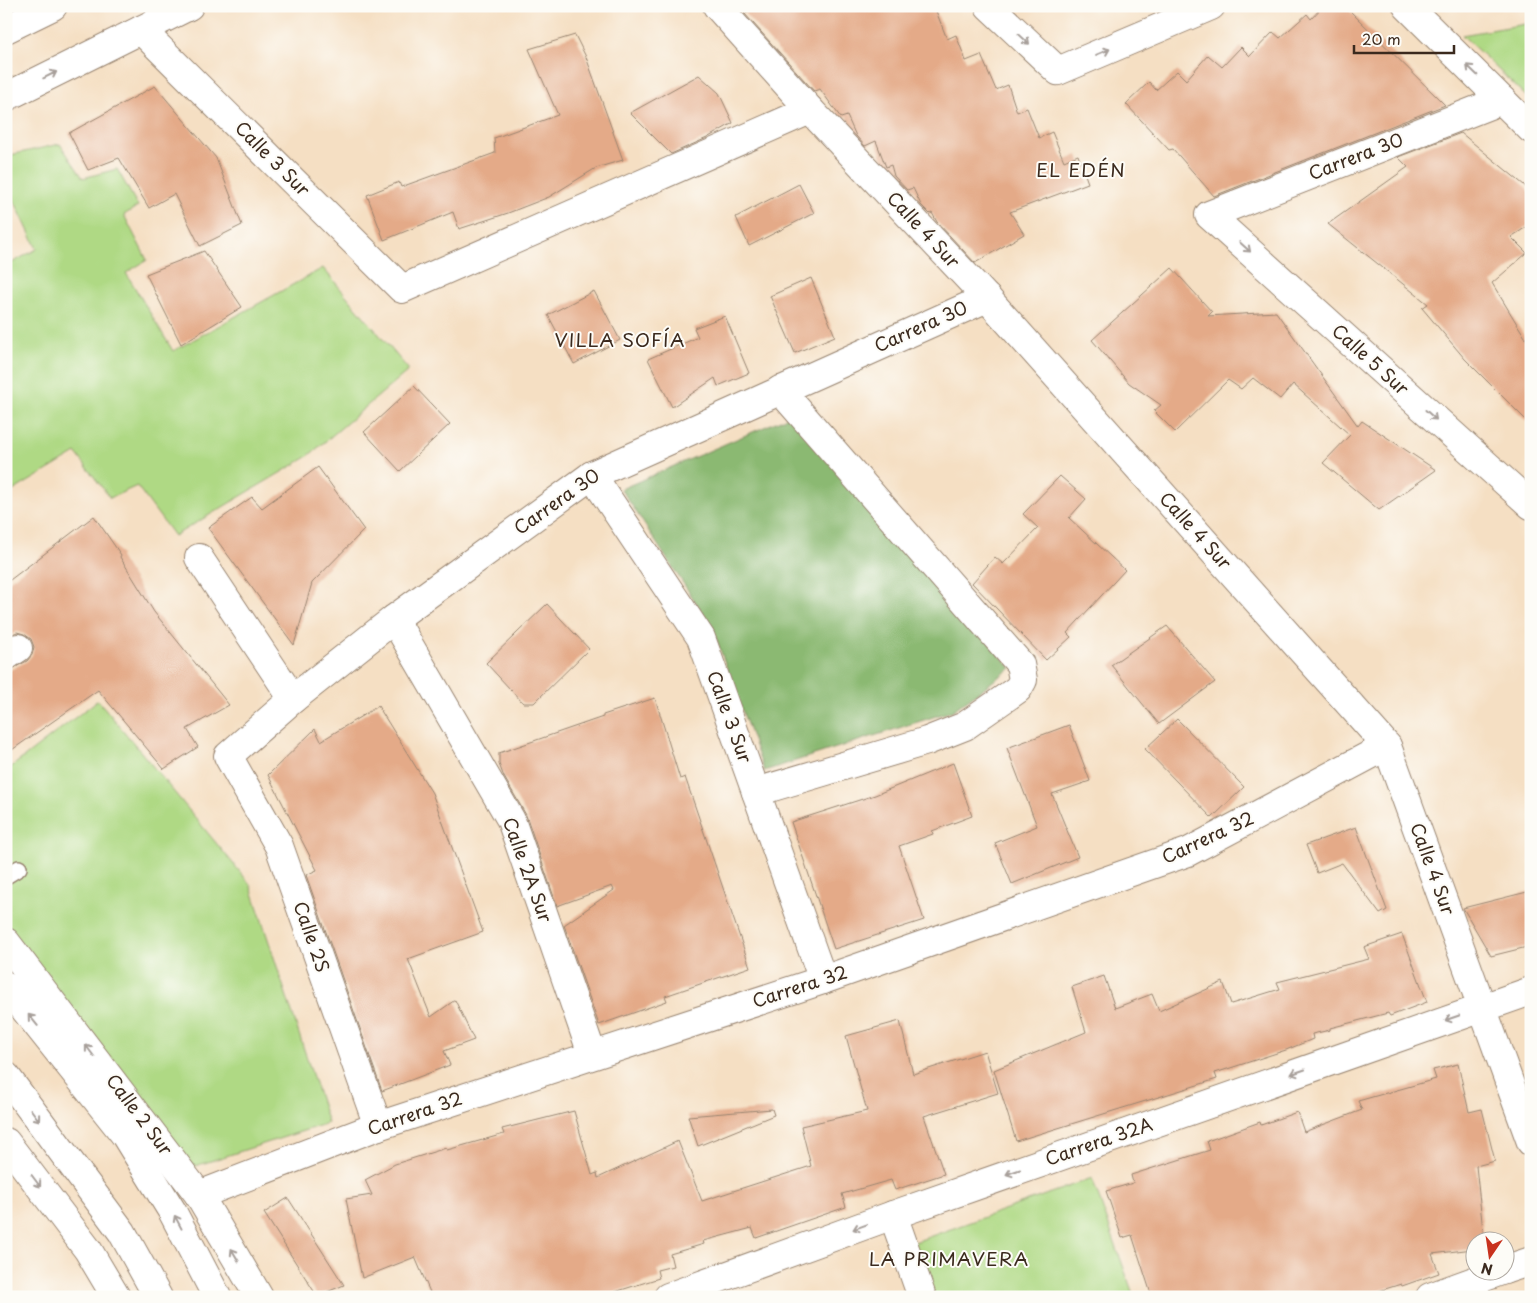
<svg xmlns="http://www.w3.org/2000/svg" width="1537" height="1303" viewBox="0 0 1537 1303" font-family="'Playpen Sans',sans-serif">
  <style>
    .green { fill: #afd984; stroke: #758251 }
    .forest { fill: #8bb972; stroke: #637248 }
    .building { fill: #e4aa88 }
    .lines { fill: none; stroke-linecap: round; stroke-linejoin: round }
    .service-casing { stroke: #988470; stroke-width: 18 }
    .minor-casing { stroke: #988470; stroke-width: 30 }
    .secondary-casing { stroke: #988470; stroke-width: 30 }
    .primary-casing { stroke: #988470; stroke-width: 30 }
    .service { stroke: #fff; stroke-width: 15 }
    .minor { stroke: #fff; stroke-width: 28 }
    .secondary { stroke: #fff; stroke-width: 28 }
    .primary { stroke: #fff; stroke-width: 28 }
    .oneway { stroke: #a79f9a }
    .labels { text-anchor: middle; stroke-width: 4; stroke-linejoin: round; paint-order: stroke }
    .street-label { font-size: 18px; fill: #3b2a1e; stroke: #fdfcf7 }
    .neighbourhood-label { font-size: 19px; letter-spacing: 1px; fill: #3b2a1e; stroke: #fdfcf7 }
  </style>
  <rect width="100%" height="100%" fill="#fdfcf7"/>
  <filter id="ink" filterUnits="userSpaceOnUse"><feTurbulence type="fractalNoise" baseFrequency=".02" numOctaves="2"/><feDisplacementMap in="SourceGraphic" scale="10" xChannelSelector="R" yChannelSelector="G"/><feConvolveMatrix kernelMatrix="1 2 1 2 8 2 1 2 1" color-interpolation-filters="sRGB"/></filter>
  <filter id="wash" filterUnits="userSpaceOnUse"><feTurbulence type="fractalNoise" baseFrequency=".0096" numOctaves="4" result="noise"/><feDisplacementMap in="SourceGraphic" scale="20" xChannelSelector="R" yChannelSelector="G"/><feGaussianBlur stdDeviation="1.12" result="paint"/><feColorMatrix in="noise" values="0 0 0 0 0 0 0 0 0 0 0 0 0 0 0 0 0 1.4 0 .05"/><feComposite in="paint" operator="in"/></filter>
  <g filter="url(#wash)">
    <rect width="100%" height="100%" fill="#f5dfc3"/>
    <g class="green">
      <polygon points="1531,23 1531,101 1462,35"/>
      <polygon points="60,144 83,178 117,169 138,206 124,215 147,260 126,273 173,351 323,268 409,370 307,457 174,536 137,486 110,498 76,453 6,495 6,266 37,249 6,183 6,156"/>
      <polygon points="98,700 250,884 328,1123 186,1169 6,923 6,771"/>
      <polygon points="1092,1178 1134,1297 931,1297 912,1243"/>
    </g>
    <polygon class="forest" points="792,415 1011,668 952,711 764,771 712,627 621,489"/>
    <g id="blocks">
      <g class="building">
        <polygon points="759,6 934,6 947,39 956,35 966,61 981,55 996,90 1008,85 1017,112 1027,108 1039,138 1052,132 1064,161 1078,155 1088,183 1010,212 1024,234 975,263 937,222 932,213 930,214 921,205 913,188 907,190 894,176 891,165 886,167 876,141 865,146 856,136 847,116 841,118 820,89 814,91 744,13"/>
        <polygon points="1323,6 1345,6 1445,105 1214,196 1173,149 1169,150 1126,104 1149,82 1156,90 1177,71 1186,80 1208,55 1222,67 1241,47 1250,56 1273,32 1280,38 1307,14 1311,19"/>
        <polygon points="575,35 586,57 623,160 596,168 549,197 508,213 459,229 453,212 384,240 367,195 399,182 401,187 495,153 494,138 558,115 529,49"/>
        <polygon points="699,75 719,93 733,123 707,138 671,154 630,113"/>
        <polygon points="155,86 216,158 242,225 200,246 174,194 149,208 119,158 88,170 69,133"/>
        <polygon points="1461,133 1524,185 1531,194 1531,224 1511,237 1527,253 1492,283 1531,347 1531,425 1465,359 1422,308 1428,304 1328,224 1408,167 1398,157"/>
        <polygon points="799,184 814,213 749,246 736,217"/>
        <polygon points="204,251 242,307 181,344 146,274"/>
        <polygon points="1172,268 1212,312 1208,316 1276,312 1358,426 1362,421 1436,470 1379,510 1323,463 1350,435 1293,384 1280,399 1253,378 1241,389 1228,380 1175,432 1154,411 1161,405 1129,383 1092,340"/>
        <polygon points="811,278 835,336 795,353 770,296"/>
        <polygon points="594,291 620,340 574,364 548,315"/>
        <polygon points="725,316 749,373 718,386 715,378 672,407 648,359 698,337 694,328"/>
        <polygon points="414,386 450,424 400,471 364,432"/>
        <polygon points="318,467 364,530 312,583 294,645 208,528 252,497 262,508"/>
        <polygon points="1060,476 1086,499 1069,518 1125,570 1067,633 1071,637 1046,660 972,583 995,557 1003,564 1038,528 1023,514"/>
        <polygon points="94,516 121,555 120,557 154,612 229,705 187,729 198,747 164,769 98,690 6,754 6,672 27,661 32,655 34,647 31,639 24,634 17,632 6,637 6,583"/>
        <polygon points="547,604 589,649 534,703 523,703 486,663"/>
        <polygon points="1167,626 1215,682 1159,724 1111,665"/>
        <polygon points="655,698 680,779 685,777 750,967 665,996 667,1001 599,1025 564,925 614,890 612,886 557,906 526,815 504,777 499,764 499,753 603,717 603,715"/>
        <polygon points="378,706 432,793 483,932 408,959 431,1017 455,1000 474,1040 444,1051 450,1065 382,1091 306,875 317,870 268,775 315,729 321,741"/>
        <polygon points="1177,719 1244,787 1212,818 1145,749"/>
        <polygon points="1069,725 1090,781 1052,794 1078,857 1012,884 995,843 1037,826 1007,748"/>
        <polygon points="953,763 972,816 932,831 933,834 899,846 924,920 834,949 791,822 875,795"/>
        <polygon points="1356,827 1387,910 1380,914 1342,863 1317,873 1306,845"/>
        <polygon points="1531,891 1531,946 1491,956 1463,908"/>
        <polygon points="1402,934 1427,1002 1390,1016 1388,1013 1330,1028 1330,1030 1312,1034 1313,1039 1286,1050 1215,1073 1217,1079 1016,1141 994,1070 1086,1032 1072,987 1104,976 1115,1008 1152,994 1159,1011 1223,982 1231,1004 1280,989 1277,982 1369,959 1364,947"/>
        <polygon points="900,1021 913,1074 985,1051 998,1093 924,1116 944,1174 895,1190 891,1180 842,1194 846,1207 756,1238 752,1228 703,1241 704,1244 670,1254 673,1266 657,1270 659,1278 599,1297 432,1297 415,1257 362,1278 346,1199 372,1195 365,1180 395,1164 446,1148 447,1150 504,1134 502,1129 574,1111 592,1175 597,1173 598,1178 678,1141 702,1201 811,1166 801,1126 867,1111 846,1036"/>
        <polygon points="1458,1064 1469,1112 1482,1109 1495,1161 1476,1166 1484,1240 1472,1241 1473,1249 1432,1254 1439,1273 1402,1286 1401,1284 1360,1297 1152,1297 1132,1235 1122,1238 1106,1191 1133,1183 1131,1175 1210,1150 1207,1141 1260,1122 1261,1125 1297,1112 1304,1132 1362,1110 1358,1101 1436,1079 1433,1070"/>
        <polygon points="772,1109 774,1115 698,1146 688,1116"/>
        <polygon points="288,1198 344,1285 317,1296 264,1213"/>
      </g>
    </g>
  </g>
  <g filter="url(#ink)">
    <use href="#blocks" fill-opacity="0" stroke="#988470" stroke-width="1"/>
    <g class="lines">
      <defs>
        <polyline id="service" points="6,876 19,868"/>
        <g id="minor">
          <polyline points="717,6 810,110 987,298 1387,746 1531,1142"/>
          <polyline points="989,6 1058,71 1211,6"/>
          <polyline points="1407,6 1531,129"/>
          <polyline points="141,30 402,289 810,110"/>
          <polyline points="1502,100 1209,215 1531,505"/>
          <polyline points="592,475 701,638 823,980"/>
          <polyline points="199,558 293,699"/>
          <polyline points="394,619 511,820 592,1054"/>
          <polyline points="6,656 18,648"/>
          <polyline points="756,792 927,741 965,726 1018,689 1023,680 1020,664 780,390"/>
          <polyline points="6,942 199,1195 259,1297"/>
          <polyline points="378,1126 279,846 228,756 293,699 394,619 592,475 987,298"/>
          <polyline points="6,1142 88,1250 116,1297"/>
          <polyline points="199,1195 378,1126 823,980 1188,852 1387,746"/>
          <polyline points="893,1215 922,1297"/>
          <polyline points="1504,1270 1531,1261"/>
          <polyline points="668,1297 893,1215 1531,991"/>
          <polyline points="1430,1297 1504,1270"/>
        </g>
        <g id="secondary">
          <polyline points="6,29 53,6"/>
          <polyline points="6,97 189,6"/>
        </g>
        <g id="primary">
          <polyline points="6,986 125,1135 172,1211 217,1297"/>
          <polyline points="6,1076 122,1232 158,1297"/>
        </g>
      </defs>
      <use href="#service" class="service-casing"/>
      <use href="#minor" class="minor-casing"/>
      <use href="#secondary" class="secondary-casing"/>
      <use href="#primary" class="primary-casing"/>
      <use href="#service" class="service"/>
      <use href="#minor" class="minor"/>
      <use href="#secondary" class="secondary"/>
      <use href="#primary" class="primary"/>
    </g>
    <defs><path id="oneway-shaft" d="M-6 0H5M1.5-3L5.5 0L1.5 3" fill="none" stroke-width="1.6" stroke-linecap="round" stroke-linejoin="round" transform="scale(1.25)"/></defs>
    <g class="oneway">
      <use href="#oneway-shaft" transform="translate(1024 39) rotate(43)"/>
      <use href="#oneway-shaft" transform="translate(1103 52) rotate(-23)"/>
      <use href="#oneway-shaft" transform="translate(1472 70) rotate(-136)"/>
      <use href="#oneway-shaft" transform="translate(50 75) rotate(-26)"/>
      <use href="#oneway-shaft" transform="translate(1245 247) rotate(42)"/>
      <use href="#oneway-shaft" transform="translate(1431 415) rotate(42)"/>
      <use href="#oneway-shaft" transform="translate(1452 1018) rotate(161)"/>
      <use href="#oneway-shaft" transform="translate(33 1020) rotate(-129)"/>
      <use href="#oneway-shaft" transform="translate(90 1051) rotate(-127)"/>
      <use href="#oneway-shaft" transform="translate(1298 1072) rotate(161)"/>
      <use href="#oneway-shaft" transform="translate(35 1115) rotate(53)"/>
      <use href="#oneway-shaft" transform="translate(1013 1172) rotate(161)"/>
      <use href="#oneway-shaft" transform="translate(36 1181) rotate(53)"/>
      <use href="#oneway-shaft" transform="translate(178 1222) rotate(-118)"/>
      <use href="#oneway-shaft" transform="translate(860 1227) rotate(160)"/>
      <use href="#oneway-shaft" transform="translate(235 1255) rotate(-121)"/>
    </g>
  </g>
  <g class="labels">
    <g class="street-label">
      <text transform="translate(1356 157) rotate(-21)" y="6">Carrera 30</text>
      <text transform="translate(272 159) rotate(45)" y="6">Calle 3 Sur</text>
      <text transform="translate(923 230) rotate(47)" y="6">Calle 4 Sur</text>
      <text transform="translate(921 327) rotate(-24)" y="6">Carrera 30</text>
      <text transform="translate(1370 360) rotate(42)" y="6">Calle 5 Sur</text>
      <text transform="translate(557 502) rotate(-35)" y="6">Carrera 30</text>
      <text transform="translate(1195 531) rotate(48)" y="6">Calle 4 Sur</text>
      <text transform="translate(729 717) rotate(70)" y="6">Calle 3 Sur</text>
      <text transform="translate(1208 838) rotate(-25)" y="6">Carrera 32</text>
      <text transform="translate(1432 869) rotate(70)" y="6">Calle 4 Sur</text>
      <text transform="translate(527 870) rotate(70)" y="6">Calle 2A Sur</text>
      <text transform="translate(311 937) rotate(71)" y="6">Calle 2S</text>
      <text transform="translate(800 987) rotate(-18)" y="6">Carrera 32</text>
      <text transform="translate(415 1114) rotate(-19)" y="6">Carrera 32</text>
      <text transform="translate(139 1115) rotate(53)" y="6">Calle 2 Sur</text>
      <text transform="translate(1099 1142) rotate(-19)" y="6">Carrera 32A</text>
    </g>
    <g class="neighbourhood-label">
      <text x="1081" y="177">EL EDÉN</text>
      <text x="620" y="347">VILLA SOFÍA</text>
      <text x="949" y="1266">LA PRIMAVERA</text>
    </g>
  </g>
  <rect width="1537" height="1303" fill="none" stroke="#fdfcf7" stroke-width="25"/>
  <g transform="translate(1490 1256) rotate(193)"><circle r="24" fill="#fdfcf7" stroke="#afa8a0"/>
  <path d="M0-4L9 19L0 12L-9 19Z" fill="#c8321e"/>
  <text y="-8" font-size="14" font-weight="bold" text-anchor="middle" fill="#3b2a1e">N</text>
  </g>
  <path d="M1354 45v8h100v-8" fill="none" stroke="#3b2a1e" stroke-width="2.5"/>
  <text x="1362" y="45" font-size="15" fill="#3b2a1e" stroke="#fdfcf7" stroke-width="4" paint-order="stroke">20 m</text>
</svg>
